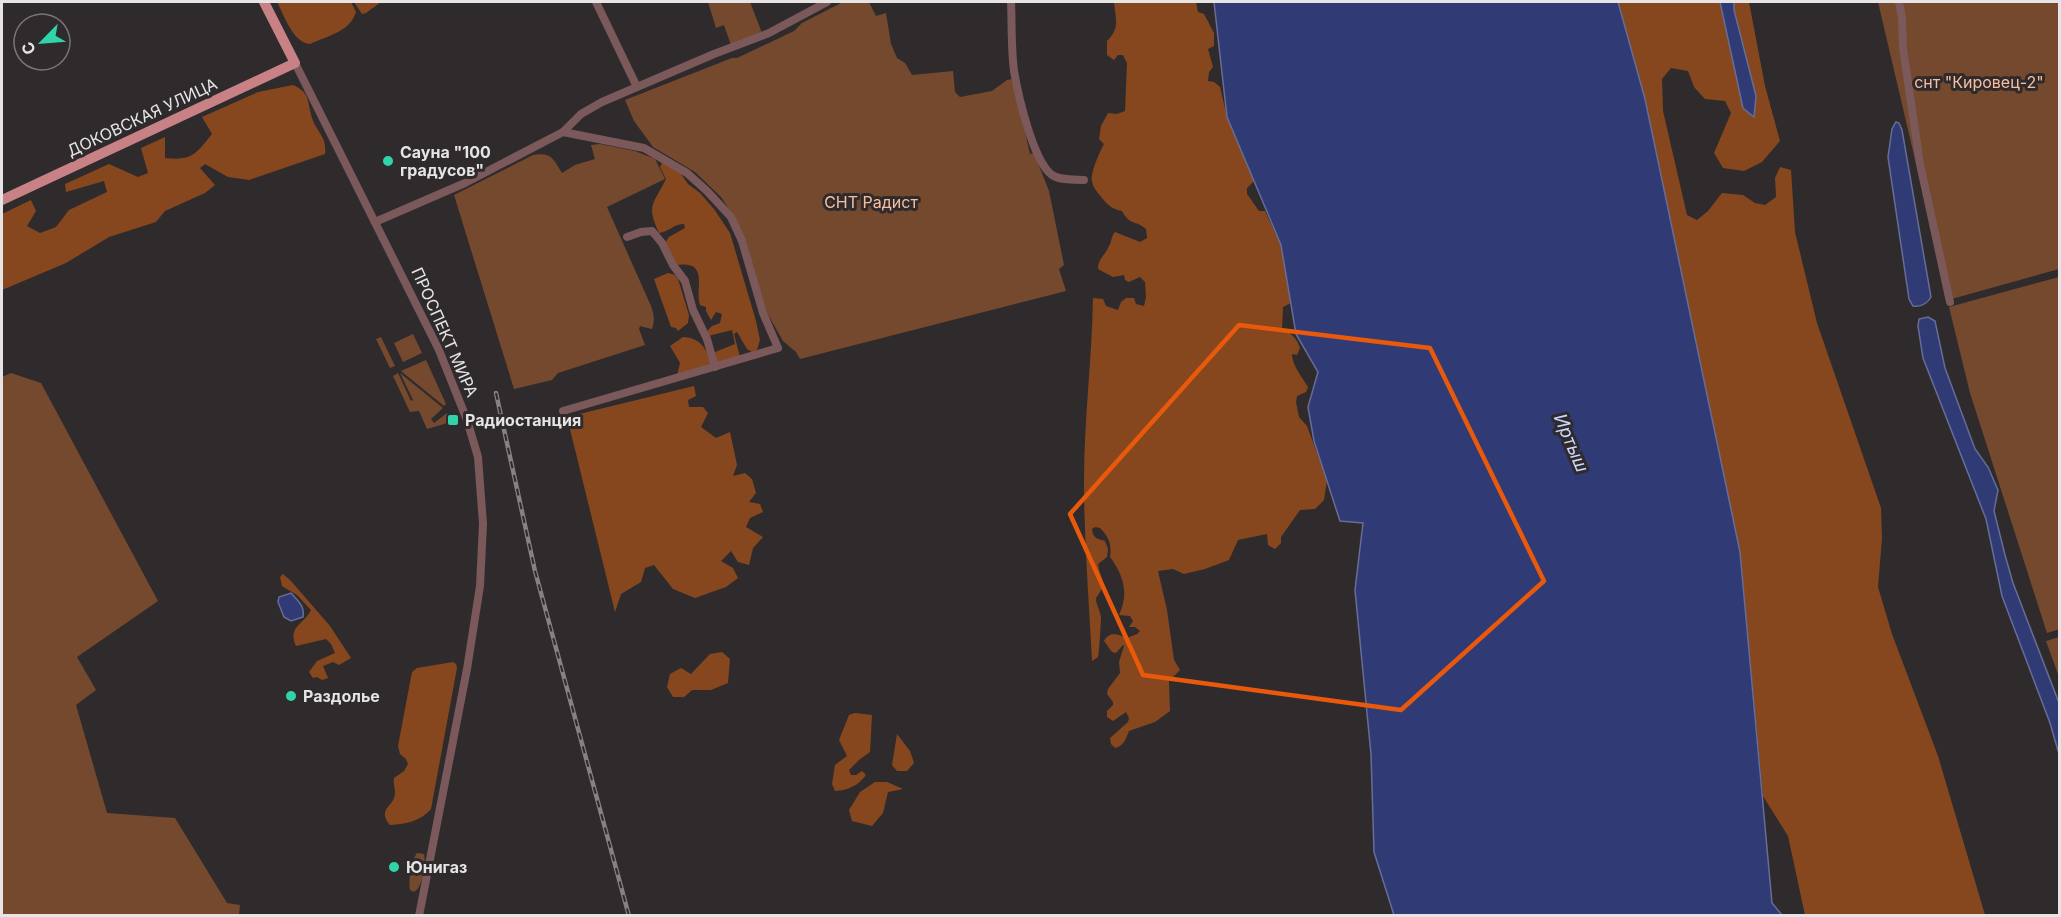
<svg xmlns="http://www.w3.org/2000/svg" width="2061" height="917" viewBox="0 0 2061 917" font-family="Inter,sans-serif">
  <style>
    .green { fill: #75492e }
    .forest { fill: #86471e }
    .water { fill: #303a74; stroke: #676d96; stroke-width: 1.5 }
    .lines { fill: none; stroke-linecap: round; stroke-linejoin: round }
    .minor { stroke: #7b585a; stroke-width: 8 }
    .major { stroke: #c88286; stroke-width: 10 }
    .rail-casing { stroke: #868284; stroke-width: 4.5 }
    .rail { stroke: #2f2b2d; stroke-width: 2; stroke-dasharray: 7; stroke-linecap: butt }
    .marked { fill: none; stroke: #e8590c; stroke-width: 4.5; stroke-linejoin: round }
    .poi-dot { fill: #30d4a9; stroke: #2f2b2d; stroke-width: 2 }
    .labels { text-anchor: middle; stroke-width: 6; stroke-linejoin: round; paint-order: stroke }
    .park-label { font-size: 16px; fill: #f8bf9f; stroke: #2f2b2d }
    .street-label { font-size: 16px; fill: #e7e4e6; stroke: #2f2b2d }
    .poi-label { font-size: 16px; font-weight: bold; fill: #e7e4e6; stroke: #2f2b2d; text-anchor: start }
    .water-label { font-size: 18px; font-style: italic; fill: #ced8fd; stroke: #2f2b2d }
  </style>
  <rect width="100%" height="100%" fill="#2f2b2d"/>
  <g class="green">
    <polygon points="708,2 750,2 762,33 731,45 724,25 716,28"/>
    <polygon points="843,2 869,2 876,16 886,13 891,44 897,58 905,63 912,75 953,71 955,92 960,97 992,91 1007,80 1013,79 1030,154 1034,153 1049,191 1064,265 1059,269 1066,291 800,359 796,352 783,341 766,311 733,215 721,197 695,172 653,147 634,121 625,100 732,58 737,58 794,31 802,23"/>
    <polygon points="1878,2 2059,2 2059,269 1948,300"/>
    <path d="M600,144L635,151L655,159L665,179L607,207L651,306C654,315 655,320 652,329L640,326L639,329L645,345L558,373L552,380L514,389L454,195L533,155C552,152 553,159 562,173L575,165L595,159L591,145Z"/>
    <polygon points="2059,277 2060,629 2047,633 1970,393 1949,307"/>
    <polygon points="413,334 422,353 403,362 394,343"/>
    <polygon points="381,337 395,366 390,368 376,339"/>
    <polygon points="426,360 446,404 444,406 401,371"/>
    <polygon points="11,373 41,383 158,601 77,657 96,690 76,705 107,813 175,818 227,903 240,905 239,915 2,915 2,377"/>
    <polygon points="398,373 411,401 413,400 400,373 443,408 431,419 434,423 447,413 451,422 427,429 419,411 410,412 393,376"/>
    <polygon points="2059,637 2060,637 2059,677 2046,641"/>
    <path d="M417,853L424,854C426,863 423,887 414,892L410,890C408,880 411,861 417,853Z"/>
  </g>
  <g class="forest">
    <path d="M277,2H351L356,12C350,32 327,36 310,44C293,43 284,15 277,2Z"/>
    <polygon points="354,2 381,2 366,13 362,14"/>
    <path d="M1114,2H1196L1198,12L1204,14L1214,33V46L1208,49L1213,67L1209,72L1208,81L1214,82L1220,87L1227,117L1254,181L1247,188V194L1259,211H1265L1281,245L1291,303L1283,307L1282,329C1292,333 1297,339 1300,348L1297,355L1292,354C1292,365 1302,377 1308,387L1306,392L1297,396L1296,402L1299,417L1307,426L1327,480L1324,500L1315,509L1300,510L1281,537V543L1275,549L1268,545L1267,534L1238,540L1229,560L1205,569L1184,574L1173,569L1158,571L1167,610L1174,660L1180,670L1169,681L1170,711L1155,722L1129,731C1126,738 1124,746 1115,748L1111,744L1110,738L1128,722L1129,718L1126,712L1113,721L1107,717V711L1113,705V702L1107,694L1108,689L1120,673L1119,662L1124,646L1123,645L1116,653L1112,652L1104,641C1110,630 1119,635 1127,638L1137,634L1140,631L1135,627H1129L1133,621L1130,616L1119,615C1129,594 1124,576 1110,557C1112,545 1109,537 1100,528L1095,527L1092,529C1093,538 1097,539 1105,541L1108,549L1107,557L1098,564C1100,580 1109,581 1096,598C1096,605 1100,610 1101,617C1101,622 1099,655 1098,657L1092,661C1089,601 1084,541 1084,482C1084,420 1092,359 1093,298L1103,299L1106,306L1118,310L1121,302L1126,298H1134L1136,304L1144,306L1146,297L1145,282L1140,277L1129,282L1125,280L1124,275L1113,277L1098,269C1098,258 1105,256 1109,246C1112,241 1111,237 1115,232L1140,242L1147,238L1146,229C1136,220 1130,226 1122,211C1112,209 1109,206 1102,198C1098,193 1093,188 1092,181C1090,174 1100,151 1104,144L1099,139L1101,126L1108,113L1117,114L1125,111L1127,63L1123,55H1118L1114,60L1107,55V41C1121,28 1115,17 1114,2Z"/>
    <polygon points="1618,2 1720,2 1756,96 1734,10 1734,2 1749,2 1765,86 1780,141 1762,162 1744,171 1723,168 1714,153 1731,113 1725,101 1705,99 1694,87 1688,71 1671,68 1662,79 1663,111 1687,215 1697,220 1708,211 1722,193 1743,195 1755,203 1765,205 1776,197 1775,178 1780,167 1791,170 1795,232 1817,323 1881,508 1882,538 1878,587 1892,634 1938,756 1985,915 1805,915 1788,836 1763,796 1740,552 1645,99"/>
    <path d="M293,85C311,93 307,102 312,118C317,133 327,136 325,154L249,180L228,177L205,164L200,168L215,185L205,193L165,211L156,222L109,237L66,263L2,290V214L31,200L36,211L27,226L40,233L56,227L69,210L107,192L104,181L66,192L65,184L109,164L138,177L148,173L141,148L165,137V158C192,161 196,154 212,134L202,117L258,92Z"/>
    <path d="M662,163H667L679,171L688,184L700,193L714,209L730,233L756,321L760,340L757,350L752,352L747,349L737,332L734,334L740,357L717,364L715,352L735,344L732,330L708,336V330L712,326L720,323L722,314L716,312L711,320L706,311V307L700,305C694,288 711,260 675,265L665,243L669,237L685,228L684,224C674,224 668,232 659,233C646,205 653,205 666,179L660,167Z"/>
    <polygon points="668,273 675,275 678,279 689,315 688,323 678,331 676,328 671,327 654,279"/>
    <path d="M683,337C701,338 707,349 711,365L677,376L680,363L670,346Z"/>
    <polygon points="694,386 696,396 688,400 689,407 703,407 708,413 701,427 716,438 730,432 737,465 733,476 745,473 752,479 756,493 749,502 760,504 763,512 750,518 746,527 763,537 753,548 749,565 738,562 731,551 721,561 733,568 738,578 726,587 695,598 673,589 654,565 645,568 641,582 621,594 615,612 567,417"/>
    <path d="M283,574L291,581L330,626L351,658L339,665L333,662L323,666L328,678L322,680L317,677L313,678L309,672L317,661L335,653L331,644L326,639L296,646C287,626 305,624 311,610L297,595L282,586L280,577Z"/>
    <polygon points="722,652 730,659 728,683 711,690 692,690 684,697 673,697 667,687 670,674 681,668 691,674 710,654"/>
    <path d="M453,662L456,664L457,668L431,809C421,821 406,824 390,825C376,808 395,807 395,793C395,787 393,784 394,778L404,771L408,764L406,759L400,754L398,746L412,672L417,668Z"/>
    <path d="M855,713L872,715L870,752L859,760L849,770L851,775H856L862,771L866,775C858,786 848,790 835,791L832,784L835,765L847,756L839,740L849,715Z"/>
    <polygon points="897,734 910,751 914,763 907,771 897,771 892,765"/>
    <polygon points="875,782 887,782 903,789 888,792 883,813 872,826 852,821 849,810 860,792"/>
  </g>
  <g class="water">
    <polygon points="1214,2 1618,2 1645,99 1740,552 1772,903 1782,915 1394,915 1374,852 1371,754 1355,590 1363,523 1340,521 1314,441 1308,407 1318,372 1296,334 1281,245 1227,117"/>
    <polygon points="1720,2 1734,2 1734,10 1756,96 1754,117 1743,108"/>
    <path d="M1896,122L1899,123L1902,130L1931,297C1927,304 1920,307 1913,306L1909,299L1888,157L1892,129Z"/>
    <polygon points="1928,317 1935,321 1945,368 1975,449 1988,467 1998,490 1994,511 2005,555 2013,583 2059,703 2059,754 2050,723 2002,596 1986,519 1923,358 1918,326 1919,319"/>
    <path d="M291,593C298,601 305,606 303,617L291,621L284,617L278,602L279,597Z"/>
  </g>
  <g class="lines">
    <g class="minor">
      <polyline points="596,2 637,87"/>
      <path d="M1011,2C1012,24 1011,48 1014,71C1018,95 1033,161 1052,175C1060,180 1074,180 1084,180"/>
      <polyline points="1899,2 1902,18 1903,48 1920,164 1950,302"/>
      <polyline points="295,63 439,350 467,420 478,457 483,524 480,586 467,669 419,916"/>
      <polyline points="563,132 644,148 687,173 707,191 731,217 742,241 763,313 778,348 563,411"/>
      <polyline points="375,222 465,183 563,132 581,114 602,102 714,54 769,33 827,2"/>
      <polyline points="627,237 641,232 652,231 662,243 673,265 685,281 693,310 707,339 715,367"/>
    </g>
    <polyline class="major" points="2,200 295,63 264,2"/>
    <defs>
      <polyline id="rail" points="496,393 535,571 629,916"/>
    </defs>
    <use href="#rail" class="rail-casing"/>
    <use href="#rail" class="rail"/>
  </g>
  <path class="marked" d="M1239,325L1430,348L1544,581L1401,710L1143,675L1070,514Z"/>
  <g class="poi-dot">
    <circle cx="388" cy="161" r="6"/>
    <rect x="447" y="414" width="12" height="12" rx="3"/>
    <circle cx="291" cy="696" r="6"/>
    <circle cx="394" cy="867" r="6"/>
  </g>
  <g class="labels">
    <g class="park-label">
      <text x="1979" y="88">снт "Кировец-2"</text>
      <text x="871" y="208">СНТ Радист</text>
    </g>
    <g class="street-label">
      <text transform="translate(142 117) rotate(-25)" y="6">ДОКОВСКАЯ УЛИЦА</text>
      <text transform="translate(445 332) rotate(66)" y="6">ПРОСПЕКТ МИРА</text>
    </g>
    <g class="poi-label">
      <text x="400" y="158">Сауна "100<tspan x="400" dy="18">градусов"</tspan></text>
      <text x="465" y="426">Радиостанция</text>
      <text x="303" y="702">Раздолье</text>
      <text x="406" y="873">Юнигаз</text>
    </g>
    <g class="water-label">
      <text transform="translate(1571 443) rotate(67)" y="6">Иртыш</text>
    </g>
  </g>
  <rect width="2061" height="917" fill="none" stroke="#e7e4e6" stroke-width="6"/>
  <g transform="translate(42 42) rotate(245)"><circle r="28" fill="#2f2b2d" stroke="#797577" stroke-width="1.5"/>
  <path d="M0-4.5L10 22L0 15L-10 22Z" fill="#30d4a9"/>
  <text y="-9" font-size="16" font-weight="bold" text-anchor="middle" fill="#e7e4e6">С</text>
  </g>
</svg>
